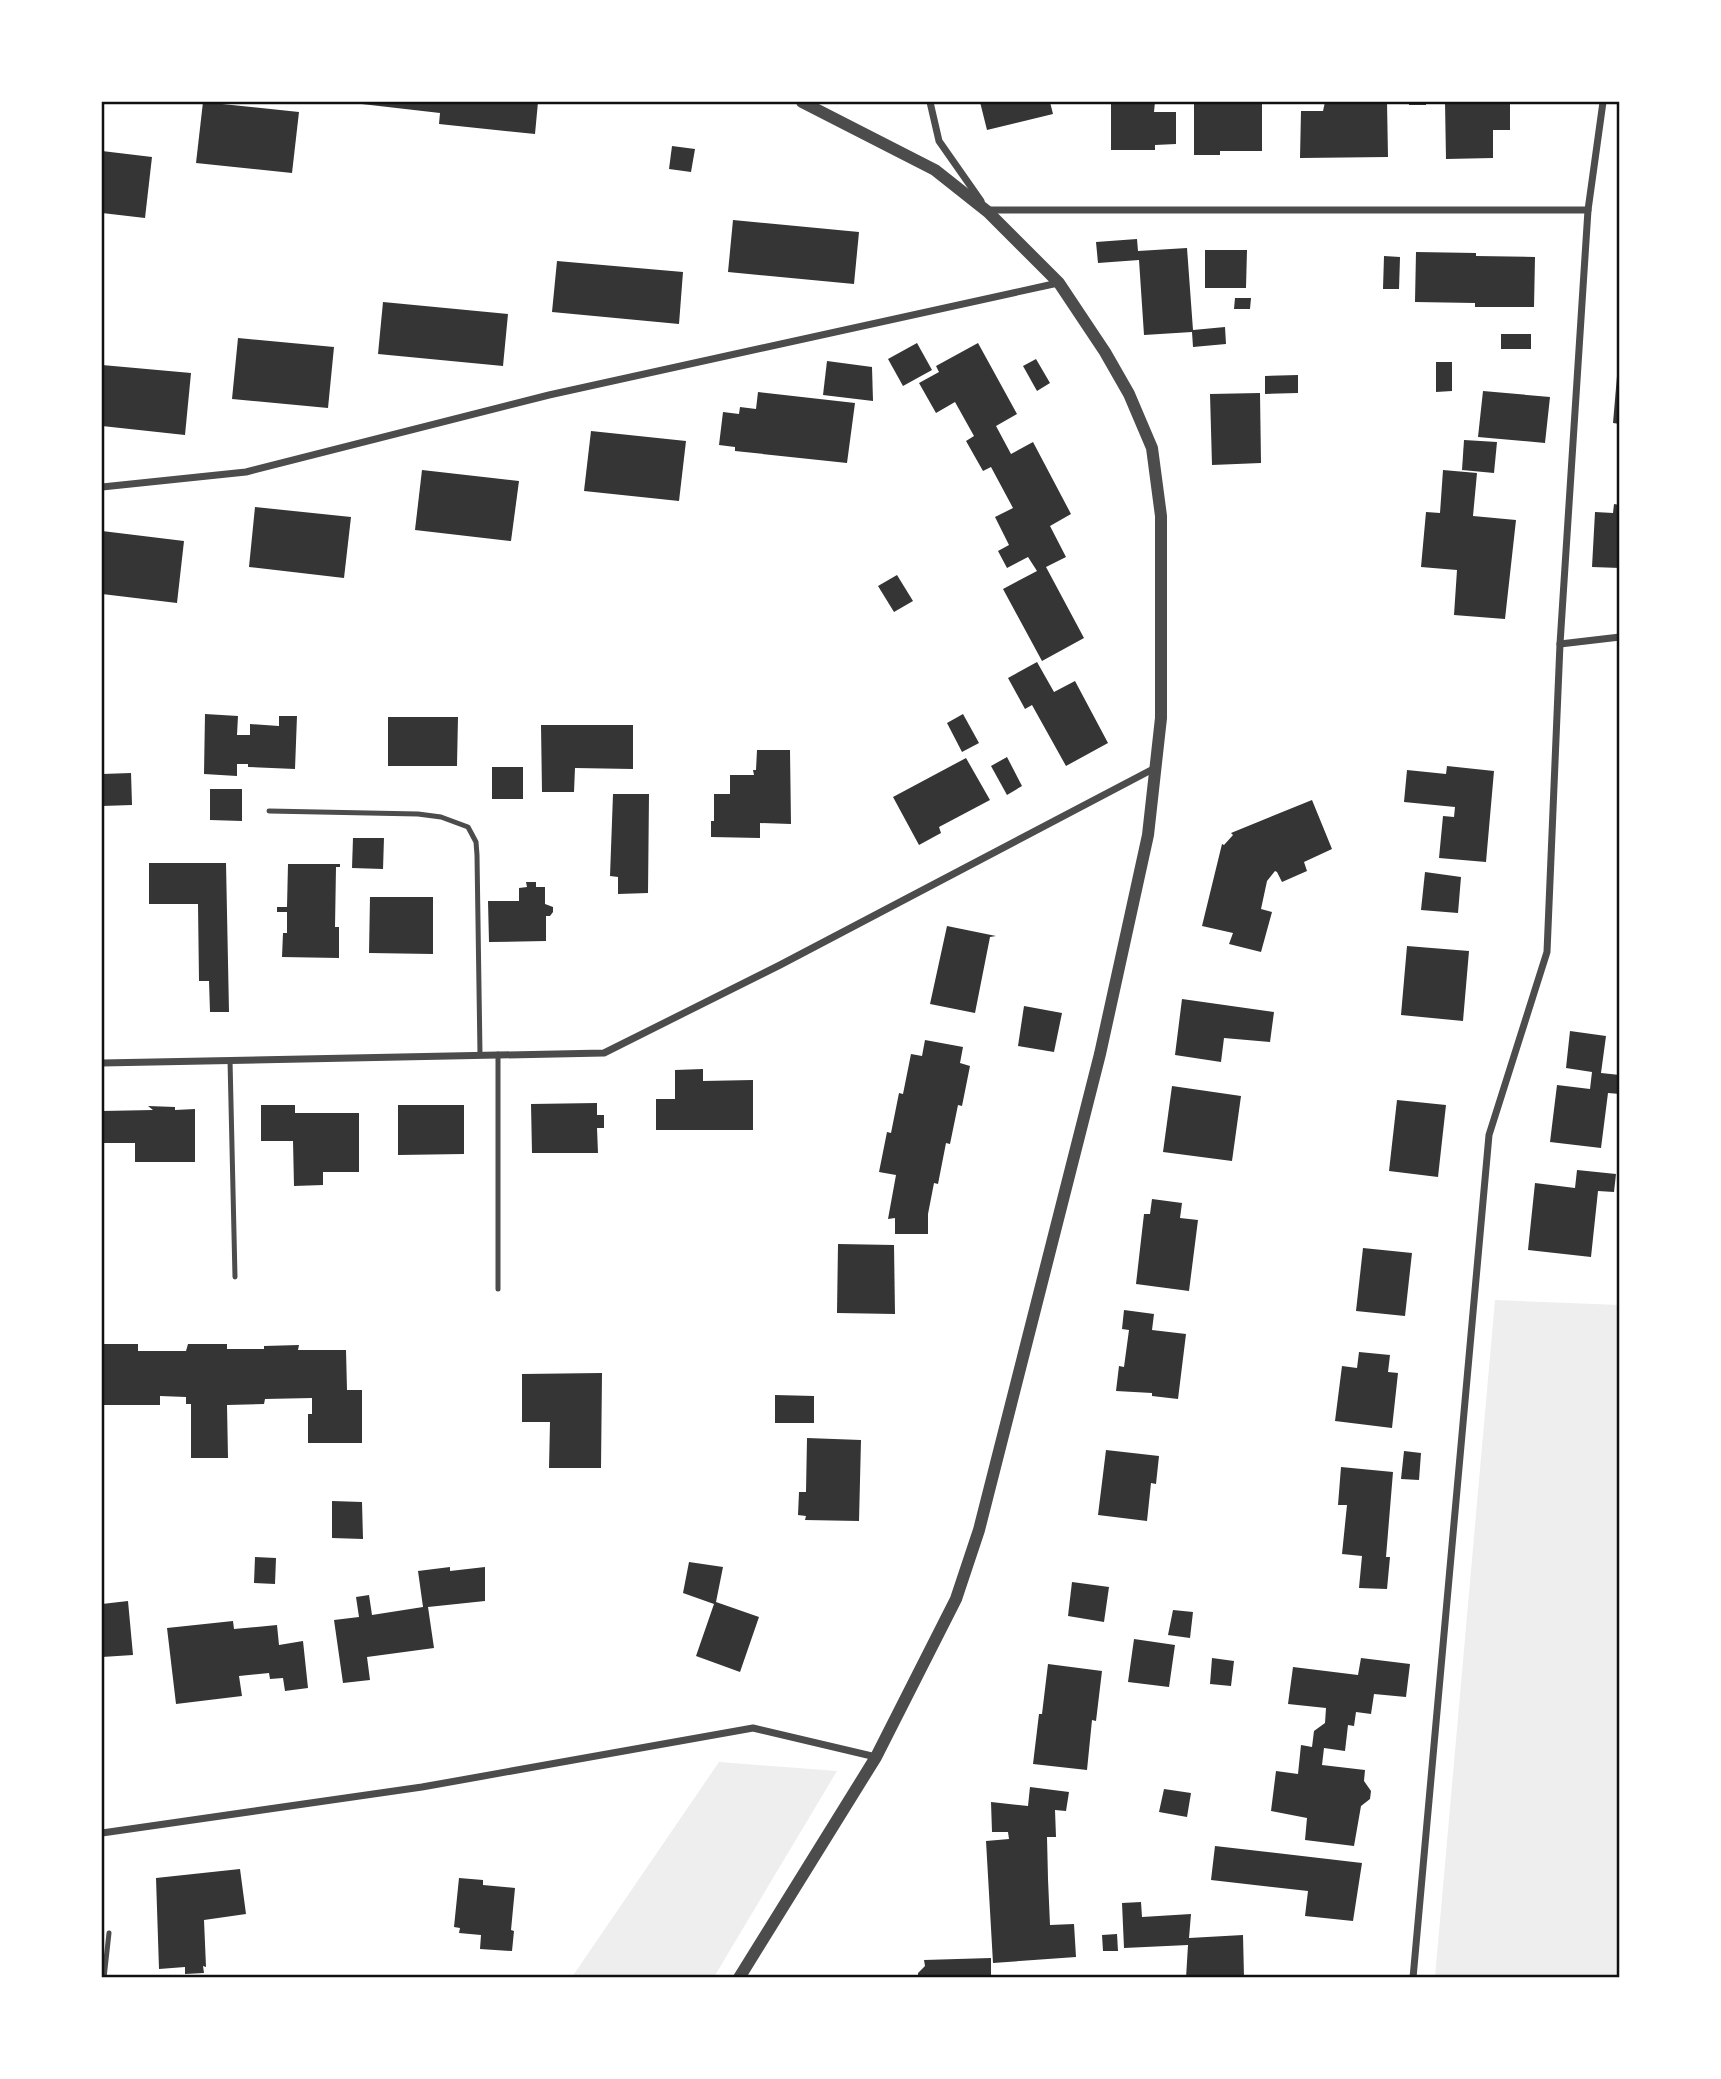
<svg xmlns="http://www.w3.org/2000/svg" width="1721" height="2079" viewBox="0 0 1721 2079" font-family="'Golos Text',sans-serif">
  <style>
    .green { fill: #eee }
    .building { fill: #353535 }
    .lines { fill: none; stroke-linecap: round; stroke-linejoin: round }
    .service { stroke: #4c4c4c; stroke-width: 5 }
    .minor { stroke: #4c4c4c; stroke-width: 7 }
    .tertiary { stroke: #4c4c4c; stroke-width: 12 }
    .neatline { fill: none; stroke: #111; stroke-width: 2.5 }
  </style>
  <rect width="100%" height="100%" fill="#fff"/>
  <g class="green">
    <polygon points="1495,1300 1619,1305 1619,1977 1435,1977"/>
    <polygon points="719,1762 837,1771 714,1977 572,1977"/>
  </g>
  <g class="building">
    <polygon points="203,102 299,112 292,173 196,163"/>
    <polygon points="353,102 538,102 535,134 439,124 440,113 353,103"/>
    <polygon points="980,102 1050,102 1053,114 987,130"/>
    <polygon points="1111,102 1155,102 1154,112 1176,112 1176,144 1155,145 1155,150 1111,150"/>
    <polygon points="1194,102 1262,102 1262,151 1220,151 1220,155 1194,155"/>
    <polygon points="1325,102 1387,102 1388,157 1300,158 1301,111 1323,111"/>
    <rect x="1409" y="102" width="17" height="3"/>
    <polygon points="1445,102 1510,102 1510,130 1493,130 1493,158 1446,159"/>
    <polygon points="672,146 695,149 691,172 669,169"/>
    <polygon points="102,151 152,157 145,218 102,213"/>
    <polygon points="733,220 859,232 854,284 728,272"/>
    <polygon points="1137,239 1138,251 1187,248 1193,330 1225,327 1226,344 1193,347 1192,332 1144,335 1139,260 1098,263 1096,242"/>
    <polygon points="1205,250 1247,250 1246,288 1205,288"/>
    <polygon points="1416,252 1476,253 1476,256 1535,257 1534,307 1475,307 1475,303 1415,302"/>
    <polygon points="1384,256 1400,257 1399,289 1383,289"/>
    <polygon points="557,261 683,272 679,324 552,312"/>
    <polygon points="1235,298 1251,298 1250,309 1234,309"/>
    <polygon points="383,302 508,314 503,366 378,354"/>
    <rect x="1501" y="334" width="30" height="15"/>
    <polygon points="238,338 334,347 328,408 232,399"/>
    <polygon points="917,343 932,370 903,386 888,359"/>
    <polygon points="978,343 1017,414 996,426 1011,454 1033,442 1071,514 1050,526 1066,557 1046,567 1084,638 1042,661 1003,589 1037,571 1028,557 1007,568 998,551 1009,545 995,517 1013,508 991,467 983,471 966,441 974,436 955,402 936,413 919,383 939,372 936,366"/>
    <polygon points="1036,359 1050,383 1037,391 1023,366"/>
    <polygon points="827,361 872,367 873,401 823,395"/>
    <polygon points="1436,362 1452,362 1452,391 1436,392"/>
    <polygon points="102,365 191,373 185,435 102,426"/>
    <polygon points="1298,375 1298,393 1265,394 1265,376"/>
    <polygon points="1617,376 1620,376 1620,424 1613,423"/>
    <polygon points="1483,391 1550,397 1545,443 1478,437"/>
    <polygon points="758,392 855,403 847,463 735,451 735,447 719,445 723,412 739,414 740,407 756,409"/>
    <polygon points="1260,393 1261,463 1212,465 1210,394"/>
    <polygon points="591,431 686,441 679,501 584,491"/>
    <polygon points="1464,440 1497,442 1494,473 1462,470"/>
    <polygon points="422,470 519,481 511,541 415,530"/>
    <polygon points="1443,470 1477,473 1473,516 1516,520 1505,619 1454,615 1457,570 1421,567 1426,512 1440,513"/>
    <polygon points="1614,504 1620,505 1620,568 1592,567 1595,512 1613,513"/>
    <polygon points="255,507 351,517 344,578 249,567"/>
    <polygon points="102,531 184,541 177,603 102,594"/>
    <polygon points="897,575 913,601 894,612 878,586"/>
    <polygon points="1037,662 1054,692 1075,681 1108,743 1066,766 1032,705 1025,709 1008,678"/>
    <polygon points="205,714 238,716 237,735 250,735 250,724 279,726 279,716 297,716 295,769 248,767 248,764 237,764 237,776 204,774"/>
    <polygon points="963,714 979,743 962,752 947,723"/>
    <polygon points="388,717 458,717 457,766 388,766"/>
    <polygon points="541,725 633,725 633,769 575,768 574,792 542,792"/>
    <polygon points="757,750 790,750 791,824 760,823 760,838 711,837 711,821 714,821 714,794 730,794 730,775 754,775 753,770 756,770"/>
    <polygon points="1007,757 1022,786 1007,795 991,766"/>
    <polygon points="966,758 990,800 939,827 941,833 919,845 893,797"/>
    <polygon points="1447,766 1494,771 1486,862 1439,858 1443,816 1454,817 1455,807 1404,802 1407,770 1446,774"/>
    <rect x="492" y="767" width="31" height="32"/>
    <polygon points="131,773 132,805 102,806 102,774"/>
    <polygon points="210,789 242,789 242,821 210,820"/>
    <polygon points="613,794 649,794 648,893 618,894 618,877 610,876"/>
    <polygon points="1312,800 1332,849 1304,862 1307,871 1282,882 1277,872 1275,871 1267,881 1261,909 1272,912 1261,952 1229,944 1233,933 1202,926 1222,844 1224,845 1233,835 1231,833"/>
    <polygon points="353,838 384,838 383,869 352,868"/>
    <polygon points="149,863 226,863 229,1012 210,1012 209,981 199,981 198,904 149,904"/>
    <polygon points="288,864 340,864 340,867 336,867 335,927 339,927 339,958 282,957 283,933 287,933 287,912 277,912 277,907 287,907"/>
    <polygon points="1425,872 1461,877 1458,913 1421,910"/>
    <polygon points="526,882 536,882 536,887 545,887 545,904 553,907 553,912 550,916 546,916 546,941 489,942 488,901 519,901 519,888 527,887"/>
    <polygon points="370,897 433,897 433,954 369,953"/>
    <polygon points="947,926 996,936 990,937 975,1013 930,1004"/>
    <polygon points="1407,946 1469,951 1463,1021 1401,1015"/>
    <polygon points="1182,999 1274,1012 1270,1042 1224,1038 1221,1062 1175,1055"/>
    <polygon points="1024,1006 1062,1013 1054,1052 1018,1046"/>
    <polygon points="1570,1031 1606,1036 1601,1073 1620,1075 1620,1094 1608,1093 1601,1148 1550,1142 1557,1085 1590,1089 1592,1072 1566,1068"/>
    <polygon points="925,1040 963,1047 960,1063 970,1066 962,1106 958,1105 950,1144 946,1143 938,1184 934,1183 928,1214 928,1234 895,1234 895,1218 888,1219 896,1175 879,1172 887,1132 891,1133 899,1093 903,1094 911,1054 922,1056"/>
    <polygon points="703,1069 703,1081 753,1080 753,1130 656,1130 656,1099 675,1099 675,1070"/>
    <polygon points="1172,1086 1241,1096 1232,1161 1163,1152"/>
    <polygon points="1397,1100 1446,1105 1438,1177 1389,1171"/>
    <polygon points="597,1103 597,1115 604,1115 604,1128 597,1128 598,1153 532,1153 531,1104"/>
    <polygon points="261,1105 295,1105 295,1113 359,1113 359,1172 323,1172 323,1185 294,1186 293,1141 261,1141"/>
    <polygon points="398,1105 464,1105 464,1154 398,1155"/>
    <polygon points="148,1106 175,1107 175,1110 195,1109 195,1162 135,1162 135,1143 102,1143 102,1111 153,1110"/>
    <polygon points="1577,1170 1616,1174 1614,1192 1598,1191 1591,1257 1528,1250 1535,1183 1575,1188"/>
    <polygon points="1152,1199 1182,1203 1180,1218 1198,1220 1189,1291 1136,1284 1144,1214 1150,1214"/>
    <polygon points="838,1244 894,1245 895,1314 837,1313"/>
    <polygon points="1363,1248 1412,1253 1405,1316 1356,1311"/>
    <polygon points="1124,1310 1154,1314 1152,1330 1186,1334 1178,1399 1152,1396 1152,1393 1116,1391 1119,1366 1124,1367 1129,1330 1122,1329"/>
    <polygon points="102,1344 138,1344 138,1351 186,1351 188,1344 227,1344 227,1349 264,1349 264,1346 299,1345 298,1350 346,1350 347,1390 362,1390 362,1443 308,1443 308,1414 312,1414 312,1398 265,1399 264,1404 227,1405 228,1458 191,1458 191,1404 186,1404 186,1397 160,1396 160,1405 102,1405"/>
    <polygon points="1359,1352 1390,1355 1388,1372 1398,1373 1392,1428 1335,1421 1342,1366 1357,1368"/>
    <polygon points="602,1373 601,1468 549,1468 550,1422 522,1422 522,1374"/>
    <polygon points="775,1395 814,1396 814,1423 775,1423"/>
    <polygon points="807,1438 861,1440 859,1521 805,1520 806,1516 798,1515 799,1492 806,1492"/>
    <polygon points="1106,1450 1159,1456 1156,1484 1151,1483 1147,1521 1098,1515"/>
    <polygon points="1404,1451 1421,1453 1419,1480 1401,1479"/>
    <polygon points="1341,1467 1393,1472 1386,1557 1390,1557 1387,1589 1359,1588 1362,1556 1342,1554 1347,1505 1338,1505"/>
    <polygon points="332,1501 362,1502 363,1539 332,1538"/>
    <polygon points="255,1557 276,1558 275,1584 254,1583"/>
    <polygon points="689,1562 723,1567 716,1602 759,1617 740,1672 696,1656 714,1604 683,1593"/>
    <polygon points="450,1567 450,1571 485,1567 485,1601 428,1607 434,1648 367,1657 370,1680 343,1683 334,1620 359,1617 356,1597 369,1595 372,1615 423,1607 418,1571"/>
    <polygon points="1072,1582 1109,1587 1104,1622 1068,1616"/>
    <polygon points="128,1601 133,1655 102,1657 102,1604"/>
    <polygon points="1173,1610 1193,1612 1190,1638 1168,1635"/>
    <polygon points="233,1621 234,1629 277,1625 279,1645 303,1641 308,1688 285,1691 283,1678 270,1679 269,1673 239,1676 242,1696 176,1704 167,1628"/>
    <polygon points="1134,1639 1175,1645 1169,1687 1128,1682"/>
    <polygon points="1212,1658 1234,1661 1231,1686 1210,1684"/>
    <polygon points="1361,1658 1410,1664 1406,1697 1374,1694 1371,1714 1356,1712 1354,1726 1348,1725 1345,1751 1324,1748 1322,1765 1365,1770 1364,1781 1371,1791 1370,1799 1361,1806 1354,1846 1305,1840 1307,1818 1271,1811 1276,1771 1298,1774 1301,1745 1312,1747 1314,1731 1325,1723 1326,1708 1288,1704 1293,1667 1358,1675"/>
    <polygon points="1048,1664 1102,1671 1096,1721 1092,1720 1087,1770 1033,1764 1039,1714 1042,1714"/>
    <polygon points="1030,1787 1069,1792 1066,1811 1055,1810 1056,1837 1047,1837 1048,1879 1050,1925 1074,1924 1076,1957 993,1963 986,1841 1009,1839 1008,1832 992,1832 991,1802 1028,1806"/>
    <polygon points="1164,1789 1191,1793 1187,1817 1159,1812"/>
    <polygon points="1215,1846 1362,1863 1353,1921 1305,1916 1308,1891 1211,1880"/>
    <polygon points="240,1869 246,1914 204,1920 206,1967 203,1966 204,1973 185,1974 185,1967 159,1969 156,1878"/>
    <polygon points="459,1878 483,1880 483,1885 515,1888 511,1930 514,1931 512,1951 480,1949 481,1935 459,1933 460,1928 454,1927"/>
    <polygon points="1141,1902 1142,1917 1191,1914 1189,1938 1243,1935 1244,1977 1186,1978 1188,1945 1124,1948 1122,1903"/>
    <polygon points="1117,1934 1118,1951 1103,1951 1102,1935"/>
    <polygon points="991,1958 991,1978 918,1978 918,1973 925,1966 924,1960"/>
  </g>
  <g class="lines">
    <g class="service">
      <polyline points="269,811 418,814 441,817 468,827 476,842 477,855 480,1054"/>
      <polyline points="230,1060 235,1277"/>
      <polyline points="498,1289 498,1054"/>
      <polyline points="104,1978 109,1933"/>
    </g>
    <g class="minor">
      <polyline points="930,102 939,141 981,201"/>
      <polyline points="987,210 1588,210"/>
      <polyline points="102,487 246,472 549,395 1058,283"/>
      <polyline points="1560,644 1620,637"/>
      <polyline points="102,1063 604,1053 780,965 1155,768"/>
      <polyline points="102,1833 422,1787 753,1728 876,1757"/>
      <polyline points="1413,1978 1489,1135 1547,952 1560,644 1588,210 1603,102"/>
    </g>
    <polyline class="tertiary" points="739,1978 876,1757 956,1599 979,1530 1100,1054 1148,835 1161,718 1161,516 1152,448 1129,394 1105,352 1059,283 988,212 935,170 802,102"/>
  </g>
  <rect width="1721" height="2079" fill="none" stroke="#ffffff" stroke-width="206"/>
  <rect x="103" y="103" width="1515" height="1873" class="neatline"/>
</svg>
